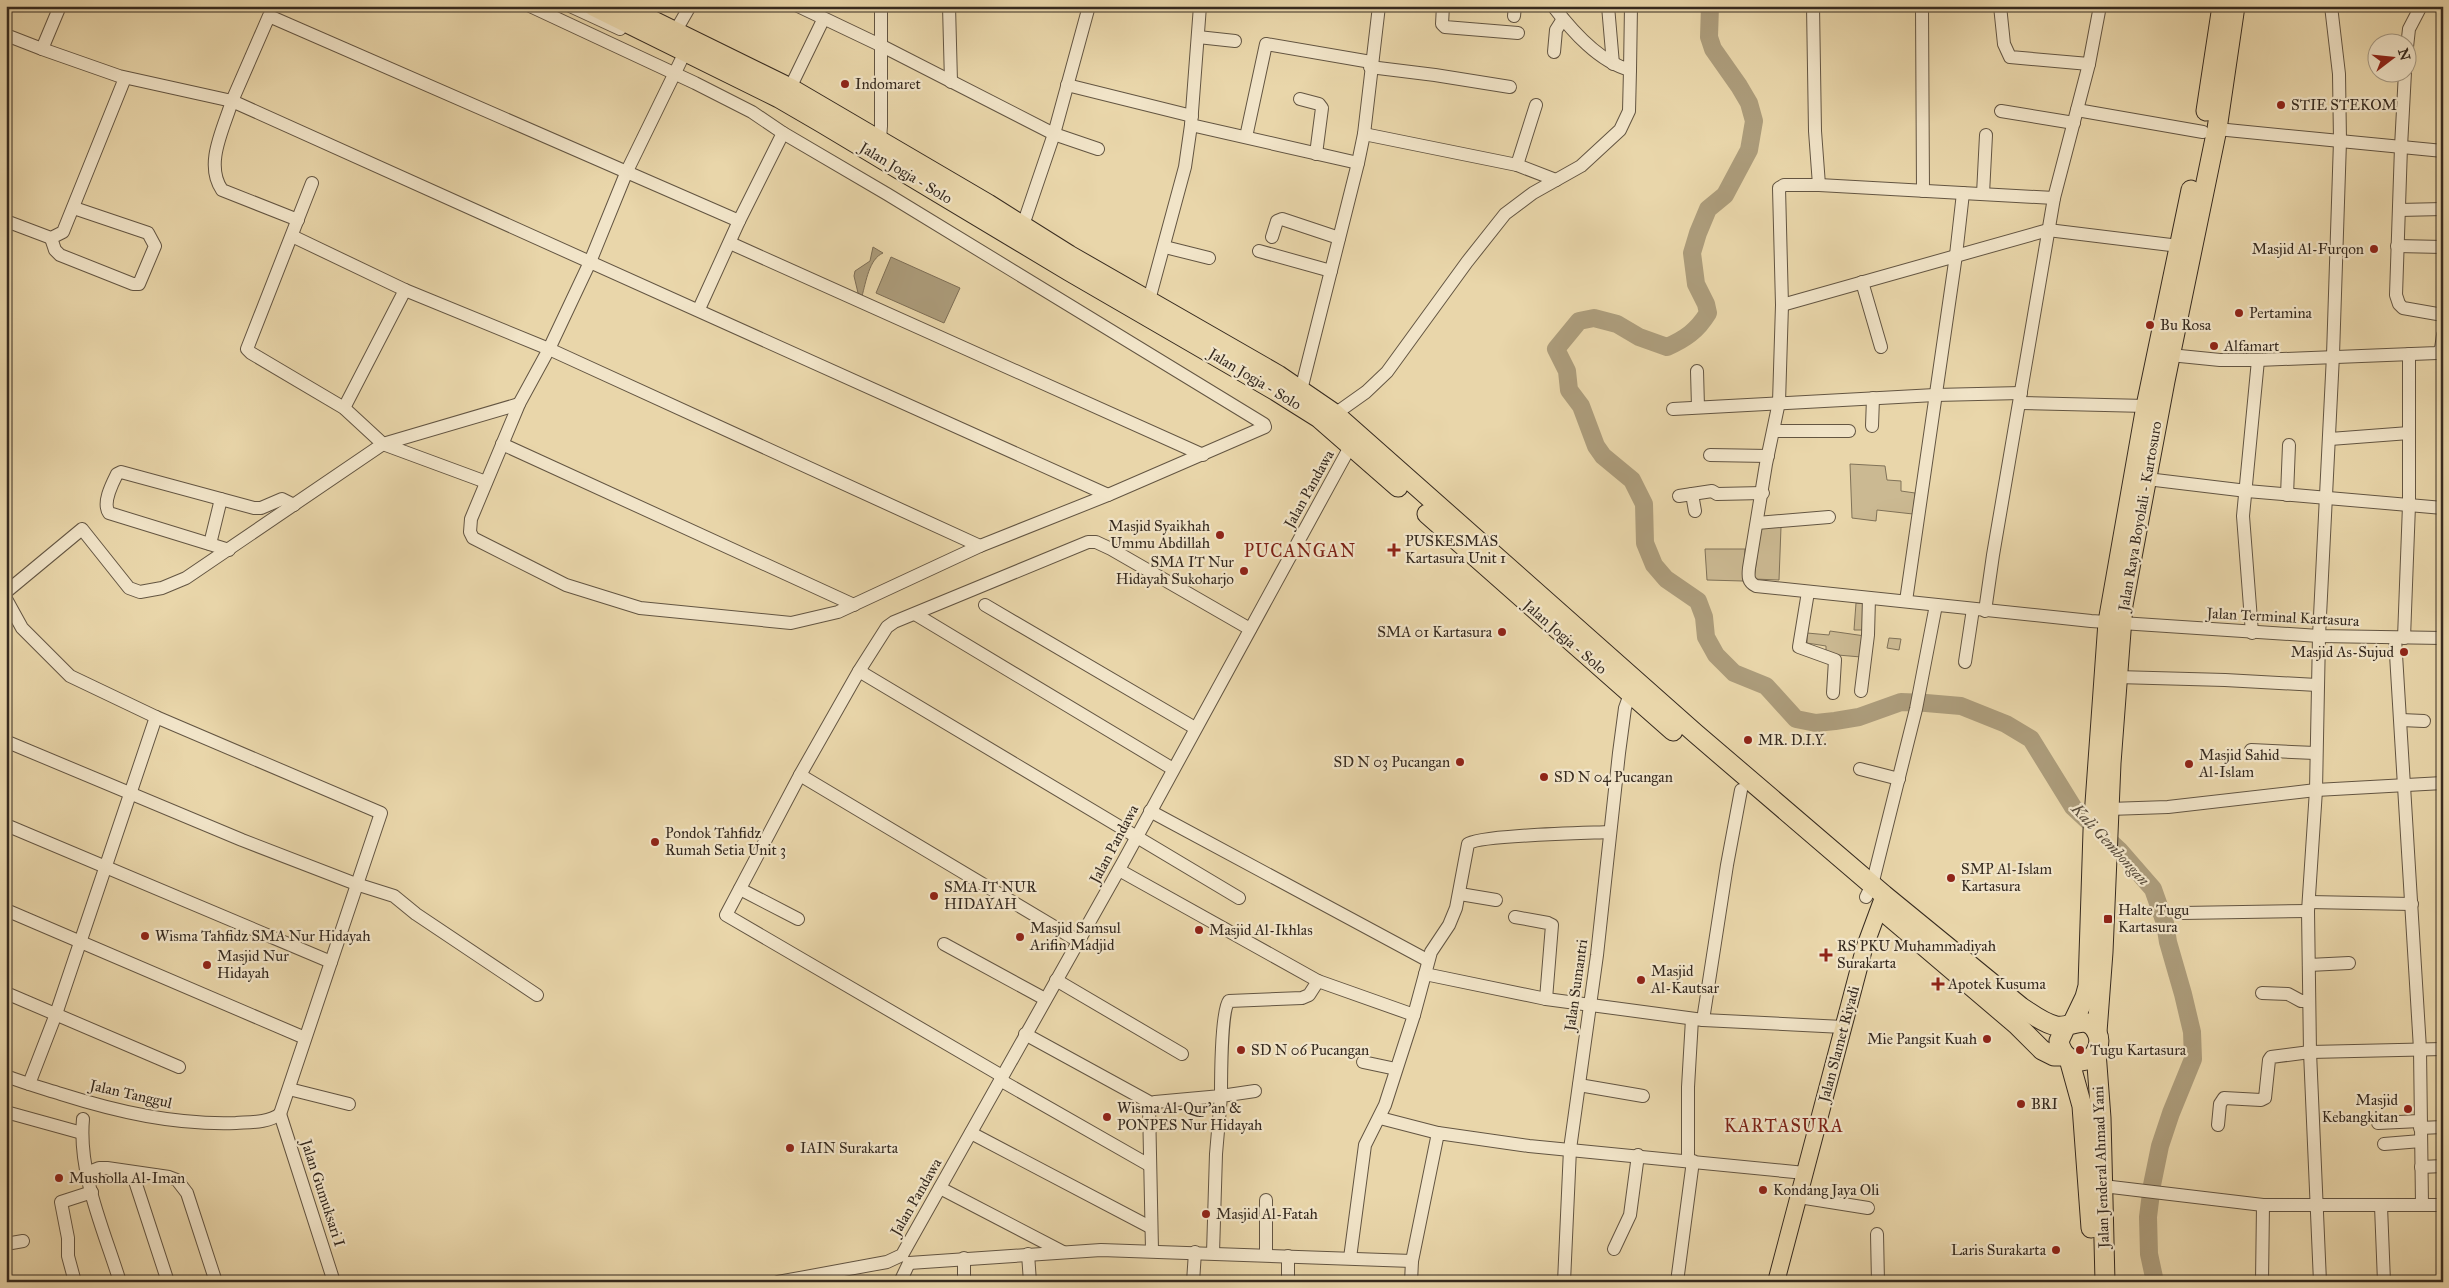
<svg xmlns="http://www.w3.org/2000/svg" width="2449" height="1288" viewBox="0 0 2449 1288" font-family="'IM FELL Great Primer',serif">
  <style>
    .green { fill: #cbb992; stroke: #807258 }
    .water { fill: #ac9c7b; stroke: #7d6e56 }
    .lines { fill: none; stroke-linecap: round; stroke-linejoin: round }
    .river { stroke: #ac9c7b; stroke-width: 18 }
    .minor-casing { stroke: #635542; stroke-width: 14 }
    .major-casing { stroke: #362a1f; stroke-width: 18 }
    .highway-casing { stroke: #362a1f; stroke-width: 21 }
    .minor { stroke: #f1e4c8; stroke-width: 12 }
    .major { stroke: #e9d6aa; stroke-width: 16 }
    .highway { stroke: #e9d6aa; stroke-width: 19 }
    .poi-dot { fill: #8f2418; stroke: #f1e4c8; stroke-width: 2 }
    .labels { text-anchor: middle; stroke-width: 4.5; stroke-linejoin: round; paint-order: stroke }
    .poi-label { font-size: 15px; fill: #362a1f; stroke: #f1e4c8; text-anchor: start }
    .street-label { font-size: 15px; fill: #362a1f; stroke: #f1e4c8 }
    .water-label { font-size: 16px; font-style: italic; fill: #594c3b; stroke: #f1e4c8 }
    .quarter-label { font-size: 18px; letter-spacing: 1px; fill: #7a1f14; stroke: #f1e4c8 }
  </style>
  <rect width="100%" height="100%" fill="#e9d6aa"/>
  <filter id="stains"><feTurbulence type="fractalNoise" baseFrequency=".004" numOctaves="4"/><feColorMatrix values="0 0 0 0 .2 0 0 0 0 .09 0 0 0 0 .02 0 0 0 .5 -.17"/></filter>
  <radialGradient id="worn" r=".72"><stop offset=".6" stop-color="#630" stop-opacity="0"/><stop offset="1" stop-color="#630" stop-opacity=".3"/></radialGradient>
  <g class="green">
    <polygon points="1850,464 1885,466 1887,480 1901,481 1901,491 1915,493 1913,514 1877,510 1876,521 1852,518"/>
    <polygon points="1761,527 1781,527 1779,580 1754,579"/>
    <polygon points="1705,549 1745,549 1743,581 1707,580"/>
    <polygon points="1856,603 1865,604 1864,630 1854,630"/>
    <polygon points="1830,631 1865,636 1861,657 1826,654 1826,646 1807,643 1807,633 1829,635"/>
    <polygon points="1889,638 1901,639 1899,650 1887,648"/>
  </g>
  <g class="water">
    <path d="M873,247L883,253C869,259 866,282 862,296L858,293L854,276L855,271L870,261Z"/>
    <polygon points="891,257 960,288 944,323 876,293"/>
  </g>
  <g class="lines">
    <path class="river" d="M1710,6L1709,37L1713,49L1739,86L1749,103L1754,121L1749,150L1725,195L1708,209L1698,233L1692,253L1696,284L1706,304L1708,313C1697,331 1685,339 1667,347L1639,337L1617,324L1594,318L1579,321L1556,349L1567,371L1569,390L1581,406L1596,446L1603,456L1632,480L1644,504L1645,543L1654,565L1666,579L1698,601L1704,617L1706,637L1716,655L1734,673L1766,686L1796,719L1816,723L1835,721L1859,717L1901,702L1926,703L1961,706L2006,724L2031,739L2073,807L2119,850L2153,889L2165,923L2168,942L2183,994L2192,1032L2193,1059L2171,1113L2160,1146L2152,1185L2148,1217L2149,1254L2155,1282"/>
    <defs>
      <g id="minor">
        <polyline points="530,6 695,83 752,112 783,133"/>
        <polyline points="570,6 620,29"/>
        <polyline points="798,6 882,46 1054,134 1098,149"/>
        <polyline points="949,6 951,82"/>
        <polyline points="1443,6 1442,24 1445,27 1518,33"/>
        <path d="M1553,6C1572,31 1599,62 1630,70L1631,6"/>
        <polyline points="1608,6 1613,64"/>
        <polyline points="1813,6 1815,131 1819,185"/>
        <polyline points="1922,6 1923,191"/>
        <polyline points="2000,6 2004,44 2010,57 2089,64"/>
        <polyline points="1514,16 1515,6"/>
        <polyline points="675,32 690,6"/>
        <polyline points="6,35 42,49 60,6"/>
        <polyline points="1198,37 1235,41"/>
        <polyline points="688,46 627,171 590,262 549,349 519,404 471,519 470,532 473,538 566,585 640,608 791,623 838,612 980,546 1108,495 1265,427 1264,424 887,194 783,133 739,221 699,309"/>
        <polyline points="42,49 119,76 232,101 269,16 739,221"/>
        <polyline points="1554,52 1556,30 1563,19"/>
        <polyline points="2406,56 2409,29 2421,6"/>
        <polyline points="1370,67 1435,75 1510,87"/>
        <polyline points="2405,72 2401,147 2396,295 2399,304 2403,308 2443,315"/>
        <polyline points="1067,85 1192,116"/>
        <polyline points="790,88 823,20"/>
        <polyline points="1300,99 1319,104 1322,108 1316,154"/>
        <polyline points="2077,110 2203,132"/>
        <polyline points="2001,111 2074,123"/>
        <polyline points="1191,125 1358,163"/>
        <polyline points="2217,129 2443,151"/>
        <polyline points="1364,134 1517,165 1556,180"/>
        <polyline points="1246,137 1266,44 1371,62"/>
        <polyline points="876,146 880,139 881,126 881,6"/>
        <polyline points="1517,165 1536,105"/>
        <polyline points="1983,194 1986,135"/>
        <path d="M2054,198L1819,185H1784L1779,188L1782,305L1779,402L1766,464L1749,568C1748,577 1748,582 1756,586L2091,621L2319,636L2443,638"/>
        <polyline points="2399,210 2443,209"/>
        <path d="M298,220L222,190C204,164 224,128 232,101L1108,495"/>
        <polyline points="6,221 51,238 63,232 125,78"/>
        <polyline points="1021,231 1054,134 1089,6"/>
        <polyline points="292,236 405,290 549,349 980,546"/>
        <polyline points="1272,237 1277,221 1282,219 1339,238"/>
        <polyline points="51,238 55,250 60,255 133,284 139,284 155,246 148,233 74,208"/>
        <polyline points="730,243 1203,455"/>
        <polyline points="2397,246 2443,247"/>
        <polyline points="1165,247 1209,258"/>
        <polyline points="1259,251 1331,271"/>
        <polyline points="1862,282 1881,347"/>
        <polyline points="1149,300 1185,167 1191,125 1200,6"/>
        <polyline points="1782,305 2048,230 2179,246"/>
        <polyline points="2170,355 2220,360 2258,360 2437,353 2441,349 2443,335"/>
        <polyline points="1697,371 1698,407"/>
        <polyline points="1301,390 1358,163 1364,134 1379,6"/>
        <polyline points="2020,403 2146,406"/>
        <polyline points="344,408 405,290"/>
        <polyline points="1673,409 1935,395 2021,393"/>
        <polyline points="1335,414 1366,392 1387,372 1467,262 1505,214 1533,193 1581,166 1620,130 1629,111 1630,70"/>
        <polyline points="1872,426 1873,398"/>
        <polyline points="1774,431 1849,431"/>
        <polyline points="2330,439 2409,433"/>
        <polyline points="502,444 854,605"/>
        <polyline points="1710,455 1768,456"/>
        <polyline points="2147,479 2247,491 2443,508"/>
        <polyline points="486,482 383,444 519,404"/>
        <polyline points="1692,494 1695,511"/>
        <polyline points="2287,495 2289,445"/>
        <polyline points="1679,496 1712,491 1717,494 1763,493"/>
        <polyline points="1757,523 1829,517"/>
        <polyline points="210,544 221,499"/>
        <path d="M229,550L109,513C102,503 112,484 117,474L121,472L254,508H261L282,499L294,505"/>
        <polyline points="6,592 82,529 129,588 140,592 162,588 186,578 383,444 344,408 251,353 247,349 312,183"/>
        <polyline points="1808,592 1799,647 1835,660 1833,693"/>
        <polyline points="6,599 22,628 70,676 156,717 381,813 280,1114"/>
        <polyline points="1906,601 1956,255 1963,193"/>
        <polyline points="985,605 1195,728"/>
        <polyline points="1985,611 1993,555 2054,198 2089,64 2100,6"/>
        <polyline points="915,614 1173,769"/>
        <polyline points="2252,633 2243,516 2258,360"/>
        <polyline points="2395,638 2420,1049 2422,1205"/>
        <polyline points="2404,638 2409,505 2409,354"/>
        <polyline points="1965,662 1973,609"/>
        <polyline points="859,671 1239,898"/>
        <polyline points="2117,677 2225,680 2317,685"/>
        <polyline points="1861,691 1868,635 1869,598"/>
        <polyline points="2401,720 2424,721"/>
        <polyline points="10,743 242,840 356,884 394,896 416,914 537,995"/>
        <polyline points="2251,750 2315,753"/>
        <polyline points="1860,769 1899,779"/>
        <polyline points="800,775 1078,941"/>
        <polyline points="2109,809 2168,807 2316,790 2443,783"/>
        <polyline points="1150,811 1427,960"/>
        <polyline points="6,825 331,962"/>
        <polyline points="1119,870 1318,981 1414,1015"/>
        <polyline points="740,889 798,919"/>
        <polyline points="1460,894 1496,900"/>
        <polyline points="1866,897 1872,885 1916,709 1936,605"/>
        <polyline points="2309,902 2412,904"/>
        <polyline points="6,910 305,1038"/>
        <polyline points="2182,913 2308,911"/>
        <polyline points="1515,917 1548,923 1552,925 1546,999"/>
        <polyline points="944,944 1045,999"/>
        <polyline points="2309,965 2349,963"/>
        <polyline points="1425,974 1546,999 1703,1020 1843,1027"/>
        <polyline points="1056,980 1182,1054"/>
        <polyline points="6,993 179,1067"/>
        <polyline points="2262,993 2288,994 2301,1001 2309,1001"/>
        <polyline points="1703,1020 1727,865 1741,790"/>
        <polyline points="1025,1034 1151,1103"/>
        <polyline points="1363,1062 1396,1069"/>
        <path d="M6,1076C24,1083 42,1088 61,1094C118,1112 175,1125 236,1123C250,1122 268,1123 280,1114"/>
        <polyline points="1002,1076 726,915 800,775 859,671 887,627 894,622 1088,542 1096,542 1111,549 1250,629"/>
        <polyline points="1000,1080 1149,1165"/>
        <polyline points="29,1084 56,1014 156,717"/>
        <polyline points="1579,1085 1643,1096"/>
        <polyline points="289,1089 349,1104"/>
        <polyline points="6,1112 82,1133"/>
        <polyline points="280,1114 334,1282"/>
        <polyline points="1380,1118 1438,1133"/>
        <path d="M83,1119C78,1174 104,1230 120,1282"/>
        <polyline points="2378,1123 2420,1121"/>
        <polyline points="2218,1125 2220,1104 2224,1098 2261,1100 2265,1098 2269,1060 2271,1057 2310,1052 2443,1049"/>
        <polyline points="2420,1128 2443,1127"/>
        <polyline points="971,1133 1150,1227"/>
        <polyline points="2384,1144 2421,1141"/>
        <polyline points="1688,1160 1688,1087 1692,1019"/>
        <polyline points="2421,1167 2443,1166"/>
        <polyline points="132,1172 168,1282"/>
        <polyline points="86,1173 99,1168 107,1168 169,1177 177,1180 187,1193 216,1282"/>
        <polyline points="2103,1186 2263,1205 2443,1205"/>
        <polyline points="940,1188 1063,1252"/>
        <polyline points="1799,1197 1868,1208"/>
        <polyline points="2381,1206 2384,1282"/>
        <polyline points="1877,1234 1878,1282"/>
        <polyline points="6,1244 23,1241"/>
        <polyline points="1614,1249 1630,1215 1638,1155"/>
        <path d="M1152,1250L1149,1106L1155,1102L1221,1096C1221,1080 1221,1010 1229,1001L1302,998L1309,995L1318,981"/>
        <polyline points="1213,1253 1216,1154 1221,1096 1255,1091"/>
        <polyline points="1028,1254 1030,1282"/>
        <polyline points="1266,1255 1266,1200"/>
        <path d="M1350,1258L1365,1145L1385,1105L1414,1015L1431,952L1449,925L1456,908L1468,844C1478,835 1589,833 1610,832"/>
        <polyline points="909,1263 1101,1250 1412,1261"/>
        <polyline points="75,1282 68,1256 68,1238 61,1202 92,1192"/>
        <polyline points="778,1282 887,1262 902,1255 1122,864 1351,445"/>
        <polyline points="900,1282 909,1263"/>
        <polyline points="964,1282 964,1258"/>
        <polyline points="1193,1282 1195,1252"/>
        <polyline points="1288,1282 1288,1256"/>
        <polyline points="1411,1282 1412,1261 1438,1133 1529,1146 1805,1173"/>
        <polyline points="1564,1282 1570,1149 1597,955 1619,753 1625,708 1630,694"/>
        <polyline points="1677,1282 1693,1161"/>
        <polyline points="2262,1282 2263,1205"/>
        <polyline points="2320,1282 2310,1052 2308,911 2316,790 2319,636 2333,355 2340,141 2339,74 2331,6"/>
      </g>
      <polyline id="major" points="1776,1282 1864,949 1884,895"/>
      <g id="highway">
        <polyline points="593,6 779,98 822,123 1069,271 1276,391 1319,418 1398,487"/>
        <path d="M623,6L790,88L988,204L1069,255L1278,375L1335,414L1695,733L1884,895L2021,1007C2032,1014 2043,1023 2056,1026C2070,1029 2088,1012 2097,1033C2101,1041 2098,1049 2093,1056C2079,1067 2062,1059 2059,1041L2066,1026"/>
        <polyline points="2206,111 2222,6"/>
        <polyline points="1427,514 1673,731"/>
        <polyline points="1883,911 2017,1025 2042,1050 2054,1056 2066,1056"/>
        <polyline points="2073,1022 2085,997 2088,986 2093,831 2108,622 2146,406 2191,190"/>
        <polyline points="2097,1032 2103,952 2111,763 2123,605 2165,381 2217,129 2235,6"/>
        <polyline points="2096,1052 2101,1118 2105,1282"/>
        <polyline points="2069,1059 2082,1106 2091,1228"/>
      </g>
    </defs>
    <use href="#minor" class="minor-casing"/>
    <use href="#major" class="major-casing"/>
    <use href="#highway" class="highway-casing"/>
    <use href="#minor" class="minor"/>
    <use href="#major" class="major"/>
    <use href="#highway" class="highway"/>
  </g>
  <g class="poi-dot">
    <circle cx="845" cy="84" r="5"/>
    <circle cx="2281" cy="105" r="5"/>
    <circle cx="2374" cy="249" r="5"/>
    <circle cx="2239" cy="313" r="5"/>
    <circle cx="2150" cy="325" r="5"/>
    <circle cx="2214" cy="346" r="5"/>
    <circle cx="1220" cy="535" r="5"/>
    <path d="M1391.5 542.5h5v5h5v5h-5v5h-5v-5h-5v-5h5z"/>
    <circle cx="1244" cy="571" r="5"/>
    <circle cx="1502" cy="632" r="5"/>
    <circle cx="2404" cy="652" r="5"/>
    <circle cx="1748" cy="740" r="5"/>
    <circle cx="1460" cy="762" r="5"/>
    <circle cx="2189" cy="764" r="5"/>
    <circle cx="1544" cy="777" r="5"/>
    <circle cx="655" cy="842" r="5"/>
    <circle cx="1951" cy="878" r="5"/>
    <circle cx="934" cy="896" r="5"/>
    <rect x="2103" y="914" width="10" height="10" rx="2.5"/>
    <circle cx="1199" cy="930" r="5"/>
    <circle cx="145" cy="936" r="5"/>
    <circle cx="1020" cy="937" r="5"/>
    <path d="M1823.5 947.5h5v5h5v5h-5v5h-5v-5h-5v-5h5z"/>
    <circle cx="207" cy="965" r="5"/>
    <circle cx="1641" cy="980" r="5"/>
    <path d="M1935.5 976.5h5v5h5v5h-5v5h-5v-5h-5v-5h5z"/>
    <circle cx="1987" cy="1039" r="5"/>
    <circle cx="1241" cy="1050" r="5"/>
    <circle cx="2080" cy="1050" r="5"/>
    <circle cx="2021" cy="1104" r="5"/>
    <circle cx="2408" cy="1109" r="5"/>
    <circle cx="1107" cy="1117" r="5"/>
    <circle cx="790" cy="1148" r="5"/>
    <circle cx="59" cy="1178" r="5"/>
    <circle cx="1763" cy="1190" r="5"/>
    <circle cx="1206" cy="1214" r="5"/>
    <circle cx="2056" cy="1250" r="5"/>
  </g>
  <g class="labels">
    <g class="poi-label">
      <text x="855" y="89">Indomaret</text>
      <text x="2291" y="110">STIE STEKOM</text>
      <text x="2364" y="254" text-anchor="end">Masjid Al-Furqon</text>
      <text x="2249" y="318">Pertamina</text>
      <text x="2160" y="330">Bu Rosa</text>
      <text x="2224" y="351">Alfamart</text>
      <text x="1210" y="531" text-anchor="end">Masjid Syaikhah<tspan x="1210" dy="17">Ummu Abdillah</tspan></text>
      <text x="1405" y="546">PUSKESMAS<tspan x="1405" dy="17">Kartasura Unit 1</tspan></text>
      <text x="1234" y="567" text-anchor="end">SMA IT Nur<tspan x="1234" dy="17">Hidayah Sukoharjo</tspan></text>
      <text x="1492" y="637" text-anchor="end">SMA 01 Kartasura</text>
      <text x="2394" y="657" text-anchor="end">Masjid As-Sujud</text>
      <text x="1758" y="745">MR. D.I.Y.</text>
      <text x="2199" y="760">Masjid Sahid<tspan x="2199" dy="17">Al-Islam</tspan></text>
      <text x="1450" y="767" text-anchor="end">SD N 03 Pucangan</text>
      <text x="1554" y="782">SD N 04 Pucangan</text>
      <text x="665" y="838">Pondok Tahfidz<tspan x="665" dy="17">Rumah Setia Unit 3</tspan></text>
      <text x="1961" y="874">SMP Al-Islam<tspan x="1961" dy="17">Kartasura</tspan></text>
      <text x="944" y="892">SMA IT NUR<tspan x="944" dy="17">HIDAYAH</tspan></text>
      <text x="2118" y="915">Halte Tugu<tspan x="2118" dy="17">Kartasura</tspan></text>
      <text x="1030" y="933">Masjid Samsul<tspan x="1030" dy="17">Arifin Madjid</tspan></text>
      <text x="1209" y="935">Masjid Al-Ikhlas</text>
      <text x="155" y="941">Wisma Tahfidz SMA Nur Hidayah</text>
      <text x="1837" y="951">RS PKU Muhammadiyah<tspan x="1837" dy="17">Surakarta</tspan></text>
      <text x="217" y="961">Masjid Nur<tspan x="217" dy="17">Hidayah</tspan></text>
      <text x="1651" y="976">Masjid<tspan x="1651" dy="17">Al-Kautsar</tspan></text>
      <text x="1948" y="989">Apotek Kusuma</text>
      <text x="1977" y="1044" text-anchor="end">Mie Pangsit Kuah</text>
      <text x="1251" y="1055">SD N 06 Pucangan</text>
      <text x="2090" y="1055">Tugu Kartasura</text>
      <text x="2398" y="1105" text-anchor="end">Masjid<tspan x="2398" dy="17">Kebangkitan</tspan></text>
      <text x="2031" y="1109">BRI</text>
      <text x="1117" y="1113">Wisma Al-Qur'an &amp;<tspan x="1117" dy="17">PONPES Nur Hidayah</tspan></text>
      <text x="800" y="1153">IAIN Surakarta</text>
      <text x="69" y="1183">Musholla Al-Iman</text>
      <text x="1773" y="1195">Kondang Jaya Oli</text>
      <text x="1216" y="1219">Masjid Al-Fatah</text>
      <text x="2046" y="1255" text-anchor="end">Laris Surakarta</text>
    </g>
    <g class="street-label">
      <text transform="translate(906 173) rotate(31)" y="5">Jalan Jogja - Solo</text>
      <text transform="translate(1255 379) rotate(31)" y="5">Jalan Jogja - Solo</text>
      <text transform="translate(1309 489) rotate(-61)" y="5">Jalan Pandawa</text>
      <text transform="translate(2140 516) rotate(-80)" y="5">Jalan Raya Boyolali - Kartosuro</text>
      <text transform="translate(2283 617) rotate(3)" y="5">Jalan Terminal Kartasura</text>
      <text transform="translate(1565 637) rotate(41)" y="5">Jalan Jogja - Solo</text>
      <text transform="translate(1114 844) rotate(-62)" y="5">Jalan Pandawa</text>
      <text transform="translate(1576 985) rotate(-82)" y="5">Jalan Sumantri</text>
      <text transform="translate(1839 1044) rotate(-75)" y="5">Jalan Slamet Riyadi</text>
      <text transform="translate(131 1094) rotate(13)" y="5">Jalan Tanggul</text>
      <text transform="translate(2101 1167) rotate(-92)" y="5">Jalan Jenderal Ahmad Yani</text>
      <text transform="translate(323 1193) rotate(72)" y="5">Jalan Gumuksari I</text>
      <text transform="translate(916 1197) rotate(-60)" y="5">Jalan Pandawa</text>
    </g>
    <g class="water-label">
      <text transform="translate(2111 844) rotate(47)" y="6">Kali Gembongan</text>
    </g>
    <g class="quarter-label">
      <text x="1300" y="557">PUCANGAN</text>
      <text x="1784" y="1132">KARTASURA</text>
    </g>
  </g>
  <rect width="2449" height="1288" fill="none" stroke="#e9d6aa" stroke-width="25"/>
  <rect x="8" y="8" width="2434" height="1273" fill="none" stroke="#362a1f" stroke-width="2.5"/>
  <rect x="12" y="12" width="2424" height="1263" fill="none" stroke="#362a1f"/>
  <g transform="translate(2392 58) rotate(74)"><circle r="24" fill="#f1e4c8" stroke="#a69a84"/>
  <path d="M0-4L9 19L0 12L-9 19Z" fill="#8f2418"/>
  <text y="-8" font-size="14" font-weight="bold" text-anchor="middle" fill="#362a1f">N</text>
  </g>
  <rect width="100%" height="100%" filter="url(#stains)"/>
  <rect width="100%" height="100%" fill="url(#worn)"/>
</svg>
